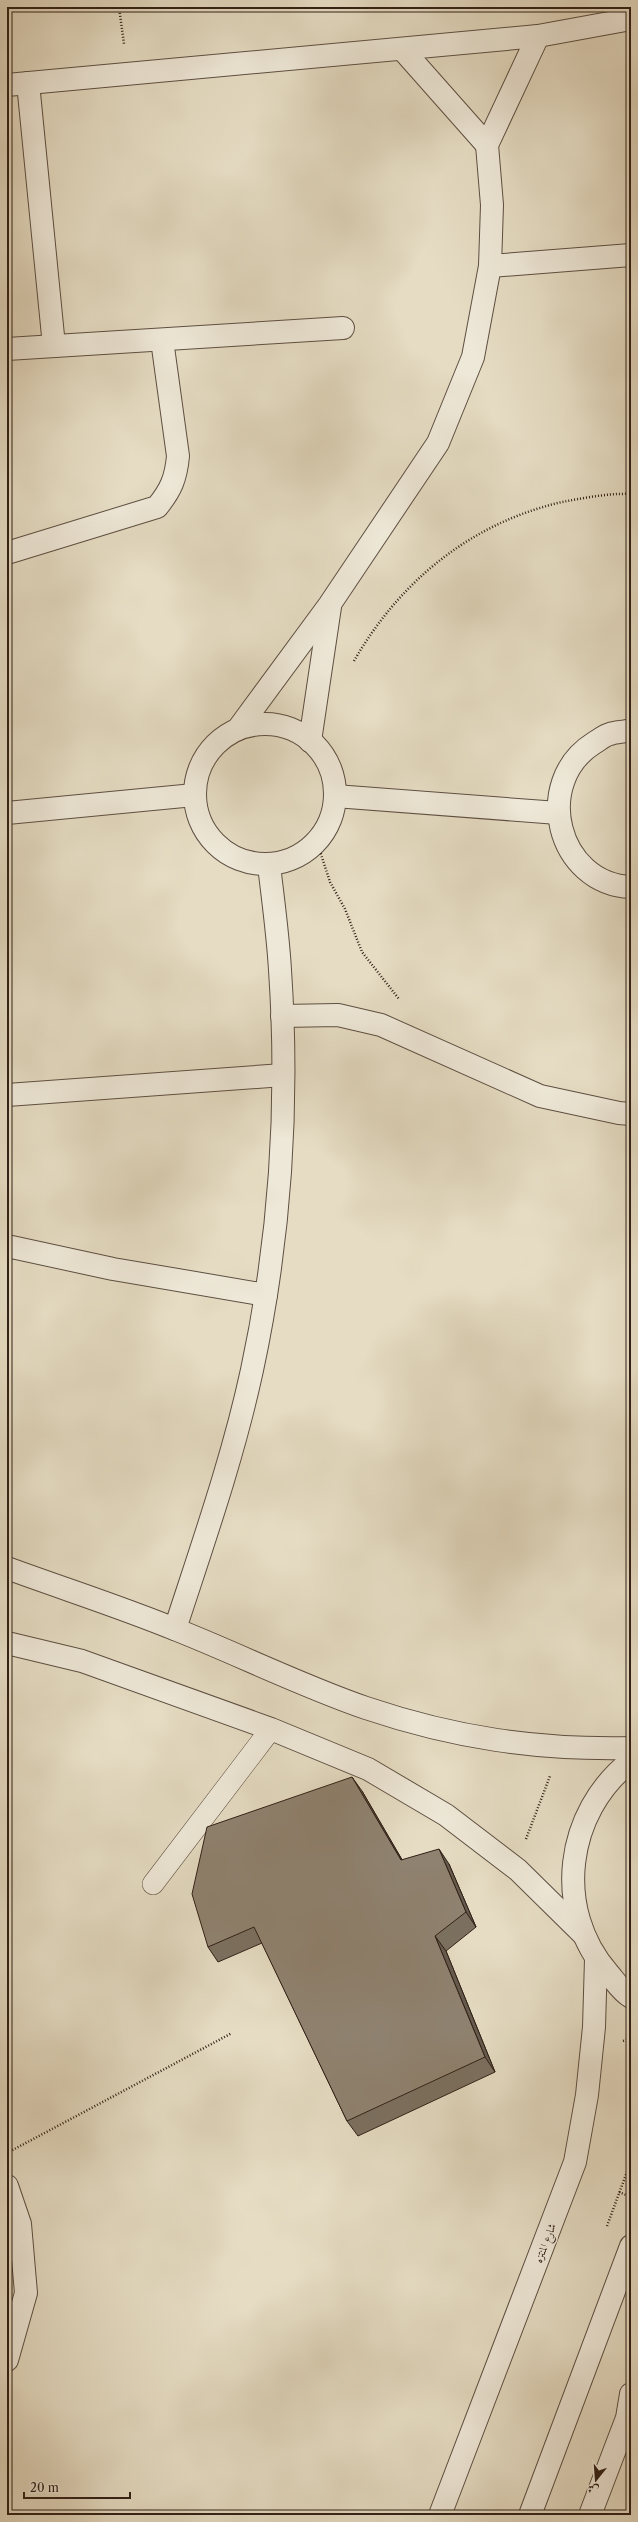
<svg xmlns="http://www.w3.org/2000/svg" width="638" height="2522" viewBox="0 0 638 2522" font-family="'Libre Caslon Text',Amiri,serif">
  <style>
    .lines { fill: none; stroke-linecap: round; stroke-linejoin: round }
    .service-casing { stroke: #5e4f42; stroke-width: 22 }
    .minor-casing { stroke: #5e4f42; stroke-width: 24 }
    .tertiary-casing { stroke: #5e4f42; stroke-width: 24 }
    .path { stroke: #312017; stroke-width: 2.5; stroke-dasharray: 1 2; stroke-linecap: butt }
    .service { stroke: #eee8d8; stroke-width: 21 }
    .minor { stroke: #eee8d8; stroke-width: 22 }
    .tertiary { stroke: #eee8d8; stroke-width: 22 }
    .wall { fill: #7b7060; stroke: #312017 }
    .shaded-wall { fill: #645b4e; stroke: #312017 }
    .building { fill: #8f8270; stroke: #312017 }
    .labels { text-anchor: middle; stroke-width: 3; stroke-linejoin: round; paint-order: stroke }
    .street-label { font-size: 11px; fill: #312017; stroke: #eee8d8 }
  </style>
  <rect width="100%" height="100%" fill="#e5dcc3"/>
  <filter id="stains"><feTurbulence type="fractalNoise" baseFrequency=".005" numOctaves="4"/><feColorMatrix values="0 0 0 0 .2 0 0 0 0 .09 0 0 0 0 .02 0 0 0 .5 -.17"/></filter>
  <radialGradient id="worn" r=".72"><stop offset=".6" stop-color="#630" stop-opacity="0"/><stop offset="1" stop-color="#630" stop-opacity=".3"/></radialGradient>
  <g class="lines">
    <defs>
      <polyline id="service" points="153,1884 271,1729"/>
      <g id="minor">
        <polyline points="402,49 487,145"/>
        <polyline points="28,83 54,346"/>
        <polyline points="7,85 538,36 631,19"/>
        <polyline points="490,266 631,255"/>
        <polyline points="7,349 343,328"/>
        <path d="M7,553L157,507C171,490 176,478 178,456L162,340"/>
        <circle cx="265" cy="794" r="70"/>
        <polyline points="238,729 330,604 438,443 473,357 490,266 492,205 487,145 538,36"/>
        <path d="M631,730C624,732 616,732 610,734C605,735 599,740 594,743C532,782 557,884 631,887"/>
        <polyline points="310,741 330,607"/>
        <polyline points="335,796 558,813"/>
        <polyline points="7,813 194,795"/>
        <polyline points="282,1016 338,1015 381,1025 540,1096 619,1113 631,1114"/>
        <polyline points="7,1095 283,1075"/>
        <polyline points="7,1246 113,1269 266,1295"/>
        <path d="M7,1568C64,1589 121,1607 177,1630C240,1655 302,1686 366,1708C455,1738 537,1750 631,1748"/>
        <path d="M175,1629C203,1543 233,1458 252,1370C280,1240 289,1103 280,970C278,935 273,900 269,865"/>
        <polyline points="7,1643 82,1661 271,1729 368,1769 446,1815 518,1870 583,1934"/>
        <polyline points="7,2186 20,2224 26,2293 7,2360"/>
        <polyline points="590,2515 627,2418 631,2394"/>
      </g>
      <g id="tertiary">
        <path d="M631,1761C565,1812 553,1910 608,1973C615,1981 622,1992 631,1997"/>
        <polyline points="440,2515 575,2162 587,2095 594,2027 596,1959"/>
        <polyline points="530,2515 631,2246"/>
      </g>
    </defs>
    <use href="#service" class="service-casing"/>
    <use href="#minor" class="minor-casing"/>
    <use href="#tertiary" class="tertiary-casing"/>
    <g class="path">
      <polyline points="119,7 124,44"/>
      <path d="M354,661C400,581 471,523 562,502C584,498 608,493 631,494"/>
      <polyline points="317,842 330,882 345,909 362,952 399,999"/>
      <polyline points="526,1839 550,1776"/>
      <polyline points="623,2041 631,2038"/>
      <polyline points="7,2153 232,2033"/>
      <polyline points="619,2192 631,2197"/>
      <polyline points="607,2226 631,2161"/>
    </g>
    <use href="#service" class="service"/>
    <use href="#minor" class="minor"/>
    <use href="#tertiary" class="tertiary"/>
  </g>
  <polygon class="wall" points="362,1791 402,1860 449,1864 476,1927 446,1951 495,2072 358,2136 347,2121 262,1943 218,1962 208,1947"/>
  <g class="shaded-wall">
    <polygon points="352,1777 362,1791 411,1875 401,1860"/>
    <polygon points="439,1849 449,1864 476,1927 466,1912"/>
    <polygon points="435,1936 446,1951 495,2072 485,2057"/>
  </g>
  <polygon class="building" points="352,1777 401,1860 439,1849 466,1912 435,1936 485,2057 347,2121 254,1927 208,1947 192,1894 207,1827"/>
  <g class="labels">
    <g class="street-label">
      <text transform="translate(545 2243) rotate(-69)" y="4">شارع المنتزه</text>
    </g>
  </g>
  <rect width="638" height="2522" fill="none" stroke="#e5dcc3" stroke-width="24"/>
  <rect x="8" y="8" width="622" height="2506" fill="none" stroke="#312017" stroke-width="2"/>
  <rect x="12" y="12" width="614" height="2498" fill="none" stroke="#312017"/>
  <g transform="translate(596 2480) rotate(197)" stroke="#eee8d8" stroke-width="3" paint-order="stroke">
  <path d="M0-3L7 15L0 10L-7 15Z" fill="#312017"/>
  <text y="-6" font-size="11" font-weight="bold" text-anchor="middle" fill="#312017">ش</text>
  </g>
  <path d="M24 2492v6h106v-6" fill="none" stroke="#312017" stroke-width="2"/>
  <text x="30" y="2492" font-size="12" fill="#312017" stroke="#eee8d8" stroke-width="3" paint-order="stroke">20 m</text>
  <rect width="100%" height="100%" filter="url(#stains)"/>
  <rect width="100%" height="100%" fill="url(#worn)"/>
</svg>
